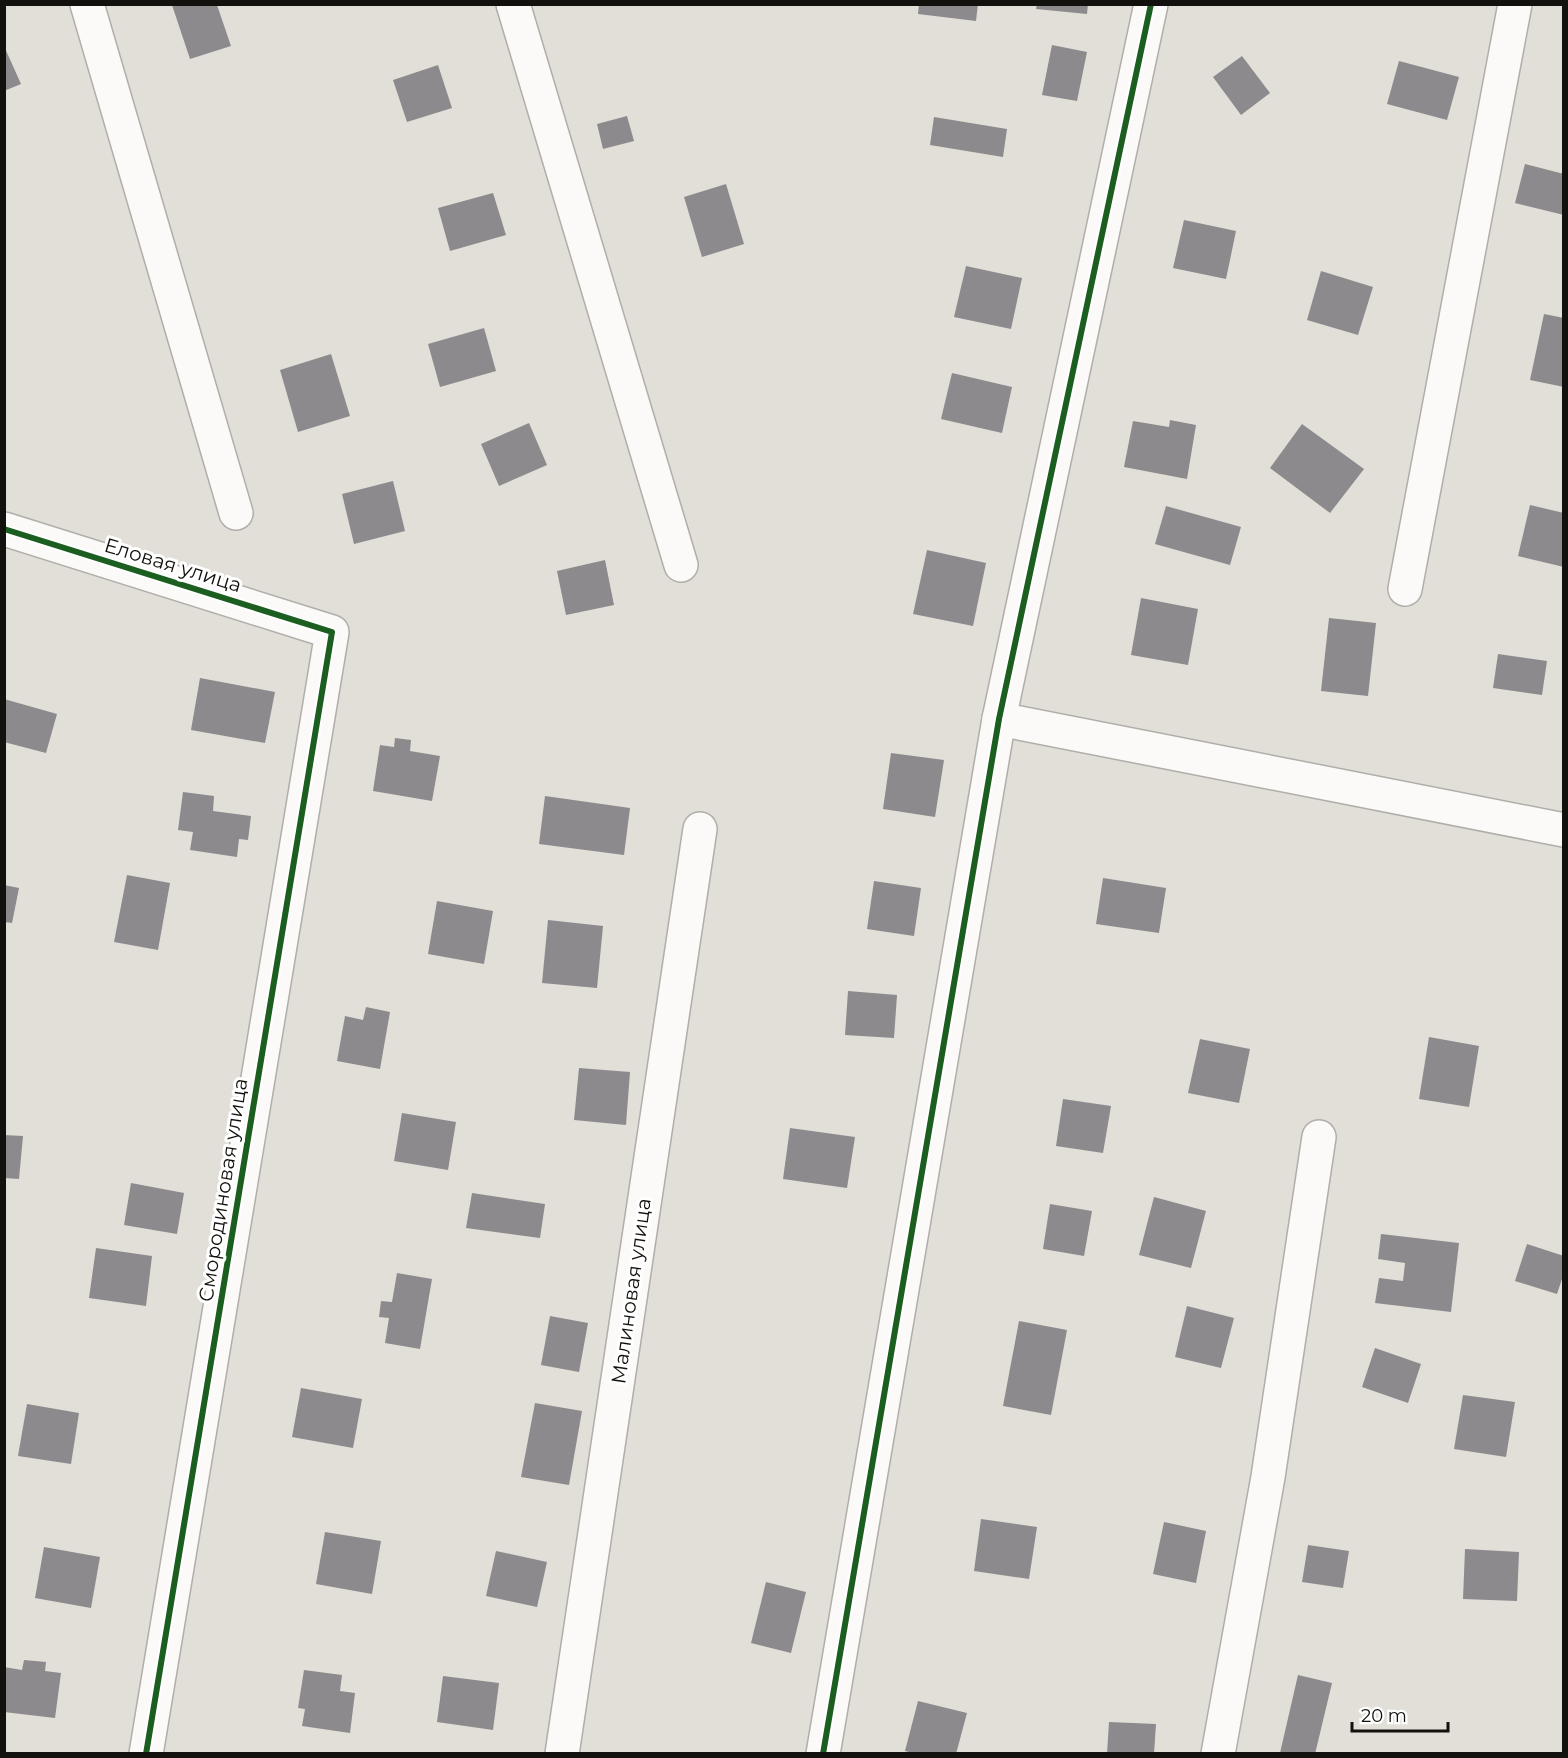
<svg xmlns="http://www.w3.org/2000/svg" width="1568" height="1758" viewBox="0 0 1568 1758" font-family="Montserrat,sans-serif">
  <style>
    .building { fill: #8c8a8d }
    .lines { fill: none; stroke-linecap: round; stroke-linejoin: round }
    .minor-casing { stroke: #b0aea9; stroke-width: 36 }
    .minor { stroke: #fbfaf9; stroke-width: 33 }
    .cycleway-casing { stroke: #fff; stroke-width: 10 }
    .cycleway { stroke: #1b5e20; stroke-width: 6 }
    .labels { text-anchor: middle; stroke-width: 6; stroke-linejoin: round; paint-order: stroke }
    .street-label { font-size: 20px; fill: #12110d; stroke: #fff }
  </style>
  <rect width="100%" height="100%" fill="#e2dfd8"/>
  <g class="building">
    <polygon points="919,4 978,4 976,21 918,14"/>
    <polygon points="1037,4 1088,4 1087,14 1036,9"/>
    <polygon points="172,5 217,5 231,46 190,59"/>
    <polygon points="1052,45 1087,52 1077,101 1042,95"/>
    <polygon points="4,46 21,84 4,91"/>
    <polygon points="1242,56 1270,93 1241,115 1213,77"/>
    <polygon points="1399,61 1459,77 1447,120 1387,104"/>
    <polygon points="438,65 452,108 407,122 393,80"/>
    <polygon points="627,116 634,141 603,149 597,124"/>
    <polygon points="934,117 1007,129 1003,157 930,145"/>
    <polygon points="1525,164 1564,174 1564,215 1515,203"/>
    <polygon points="726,184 744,244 702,257 684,197"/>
    <polygon points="493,193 506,235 450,251 438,208"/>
    <polygon points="1184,220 1236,231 1226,279 1173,268"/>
    <polygon points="966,266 1022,278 1011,329 954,317"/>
    <polygon points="1321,271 1373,287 1358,335 1307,320"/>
    <polygon points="1544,314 1564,318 1564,387 1530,380"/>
    <polygon points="484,328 496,371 440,387 428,344"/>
    <polygon points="331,354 350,416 298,432 280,370"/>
    <polygon points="952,373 1012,387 1002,433 941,419"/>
    <polygon points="1170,420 1196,425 1187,479 1124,467 1133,421 1169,427"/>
    <polygon points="529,423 547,465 499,486 481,444"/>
    <polygon points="1302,424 1364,469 1330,513 1270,468"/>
    <polygon points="393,481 405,531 354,544 342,494"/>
    <polygon points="1530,505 1564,513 1564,567 1518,556"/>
    <polygon points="1166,506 1241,527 1230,565 1155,544"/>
    <polygon points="927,550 986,563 973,626 913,614"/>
    <polygon points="605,560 614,605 566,615 557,571"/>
    <polygon points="1141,598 1198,609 1188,665 1131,655"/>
    <polygon points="1329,618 1376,623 1368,696 1321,691"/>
    <polygon points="1498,654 1547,661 1542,695 1493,688"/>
    <polygon points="200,678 275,692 265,743 191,730"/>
    <polygon points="4,699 57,714 46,753 4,742"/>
    <polygon points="395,738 411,740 410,751 440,756 432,801 373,791 380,745 394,747"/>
    <polygon points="891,753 944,760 935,817 883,809"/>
    <polygon points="183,792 214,796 213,811 251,816 248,840 239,839 237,857 190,850 193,832 178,830"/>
    <polygon points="545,796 630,808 624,855 539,844"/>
    <polygon points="127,875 170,883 158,950 114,942"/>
    <polygon points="1103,878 1166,888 1159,933 1096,924"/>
    <polygon points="874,881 921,888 914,936 867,929"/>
    <polygon points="4,885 19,888 12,923 4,922"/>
    <polygon points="437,901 493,911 484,964 428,954"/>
    <polygon points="548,920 603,926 597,988 542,983"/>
    <polygon points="848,991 897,995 894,1038 845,1035"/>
    <polygon points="366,1007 390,1012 380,1069 337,1061 345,1016 363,1020"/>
    <polygon points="1429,1037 1479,1046 1469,1107 1419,1099"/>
    <polygon points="1200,1039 1250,1049 1239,1103 1188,1093"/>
    <polygon points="579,1068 630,1072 626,1125 574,1120"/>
    <polygon points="1063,1099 1111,1106 1103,1153 1056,1146"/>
    <polygon points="402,1113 456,1122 448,1170 394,1161"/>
    <polygon points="790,1128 855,1137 847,1188 783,1179"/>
    <polygon points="4,1135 23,1136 19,1179 4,1178"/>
    <polygon points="131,1183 184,1193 177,1234 124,1225"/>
    <polygon points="472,1193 545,1204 540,1238 466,1228"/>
    <polygon points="1154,1197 1206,1211 1191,1268 1139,1255"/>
    <polygon points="1050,1204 1092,1211 1084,1256 1043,1249"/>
    <polygon points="1381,1234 1459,1243 1451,1312 1375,1303 1379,1278 1403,1281 1405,1263 1378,1259"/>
    <polygon points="1527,1244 1564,1256 1564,1273 1557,1294 1515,1281"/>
    <polygon points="96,1248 152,1256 146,1306 89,1298"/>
    <polygon points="397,1273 432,1279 420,1349 385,1343 389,1318 379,1317 381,1301 392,1302"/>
    <polygon points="1187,1306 1234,1318 1221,1368 1175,1357"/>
    <polygon points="550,1316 588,1323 579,1372 541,1365"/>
    <polygon points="1019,1321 1067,1330 1051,1415 1003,1406"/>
    <polygon points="1375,1348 1421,1364 1408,1403 1362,1387"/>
    <polygon points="301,1388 362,1399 353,1448 292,1437"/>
    <polygon points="1463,1395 1515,1402 1506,1457 1454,1449"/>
    <polygon points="535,1403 582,1411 569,1485 521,1477"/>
    <polygon points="27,1404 79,1413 71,1464 18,1456"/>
    <polygon points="981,1519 1037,1527 1029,1579 974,1571"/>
    <polygon points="1164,1522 1206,1531 1196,1583 1153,1574"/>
    <polygon points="325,1532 381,1541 372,1594 316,1584"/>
    <polygon points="1308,1545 1349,1551 1343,1588 1302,1582"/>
    <polygon points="44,1547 100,1557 91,1608 35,1598"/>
    <polygon points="1465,1549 1519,1552 1517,1601 1463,1599"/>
    <polygon points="496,1551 547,1562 537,1607 486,1596"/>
    <polygon points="766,1582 806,1592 791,1653 751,1643"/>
    <polygon points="24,1660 46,1662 45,1671 61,1673 55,1718 4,1712 4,1667 22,1670"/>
    <polygon points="304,1670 342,1675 340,1691 355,1693 350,1733 302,1726 305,1709 298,1708"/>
    <polygon points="1298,1675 1332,1683 1315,1754 1280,1753"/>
    <polygon points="443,1676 499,1683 493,1730 437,1722"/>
    <polygon points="918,1701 967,1713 956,1754 916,1754 905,1751"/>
    <polygon points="1109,1722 1156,1724 1154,1754 1107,1754"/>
  </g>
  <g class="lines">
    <defs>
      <g id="minor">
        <polyline points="87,4 236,513"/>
        <polyline points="513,4 681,565"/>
        <polyline points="4,529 332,632 146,1754"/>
        <polyline points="1405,589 1515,4"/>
        <polyline points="999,719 1564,830"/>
        <polyline points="562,1754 700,829"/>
        <polyline points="823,1754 999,719 1151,4"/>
        <polyline points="1218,1754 1268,1477 1319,1137"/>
      </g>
    </defs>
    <use href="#minor" class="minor-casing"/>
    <use href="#minor" class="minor"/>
    <defs>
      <g id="cycleway">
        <polyline points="4,529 332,632 146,1754"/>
        <polyline points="823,1754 999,719 1151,4"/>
      </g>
    </defs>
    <use href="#cycleway" class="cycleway-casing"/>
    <use href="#cycleway" class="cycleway"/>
  </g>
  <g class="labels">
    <g class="street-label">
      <text transform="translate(173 565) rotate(17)" y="7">Еловая улица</text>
      <text transform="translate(223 1190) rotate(-81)" y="7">Смородиновая улица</text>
      <text transform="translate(631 1291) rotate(-82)" y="7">Малиновая улица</text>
    </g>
  </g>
  <rect width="1568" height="1758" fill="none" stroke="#12110d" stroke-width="12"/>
  <path d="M1352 1722v9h96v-9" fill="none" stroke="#12110d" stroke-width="3"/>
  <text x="1361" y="1722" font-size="18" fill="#12110d" stroke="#ffffff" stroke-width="4.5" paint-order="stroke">20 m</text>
</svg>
